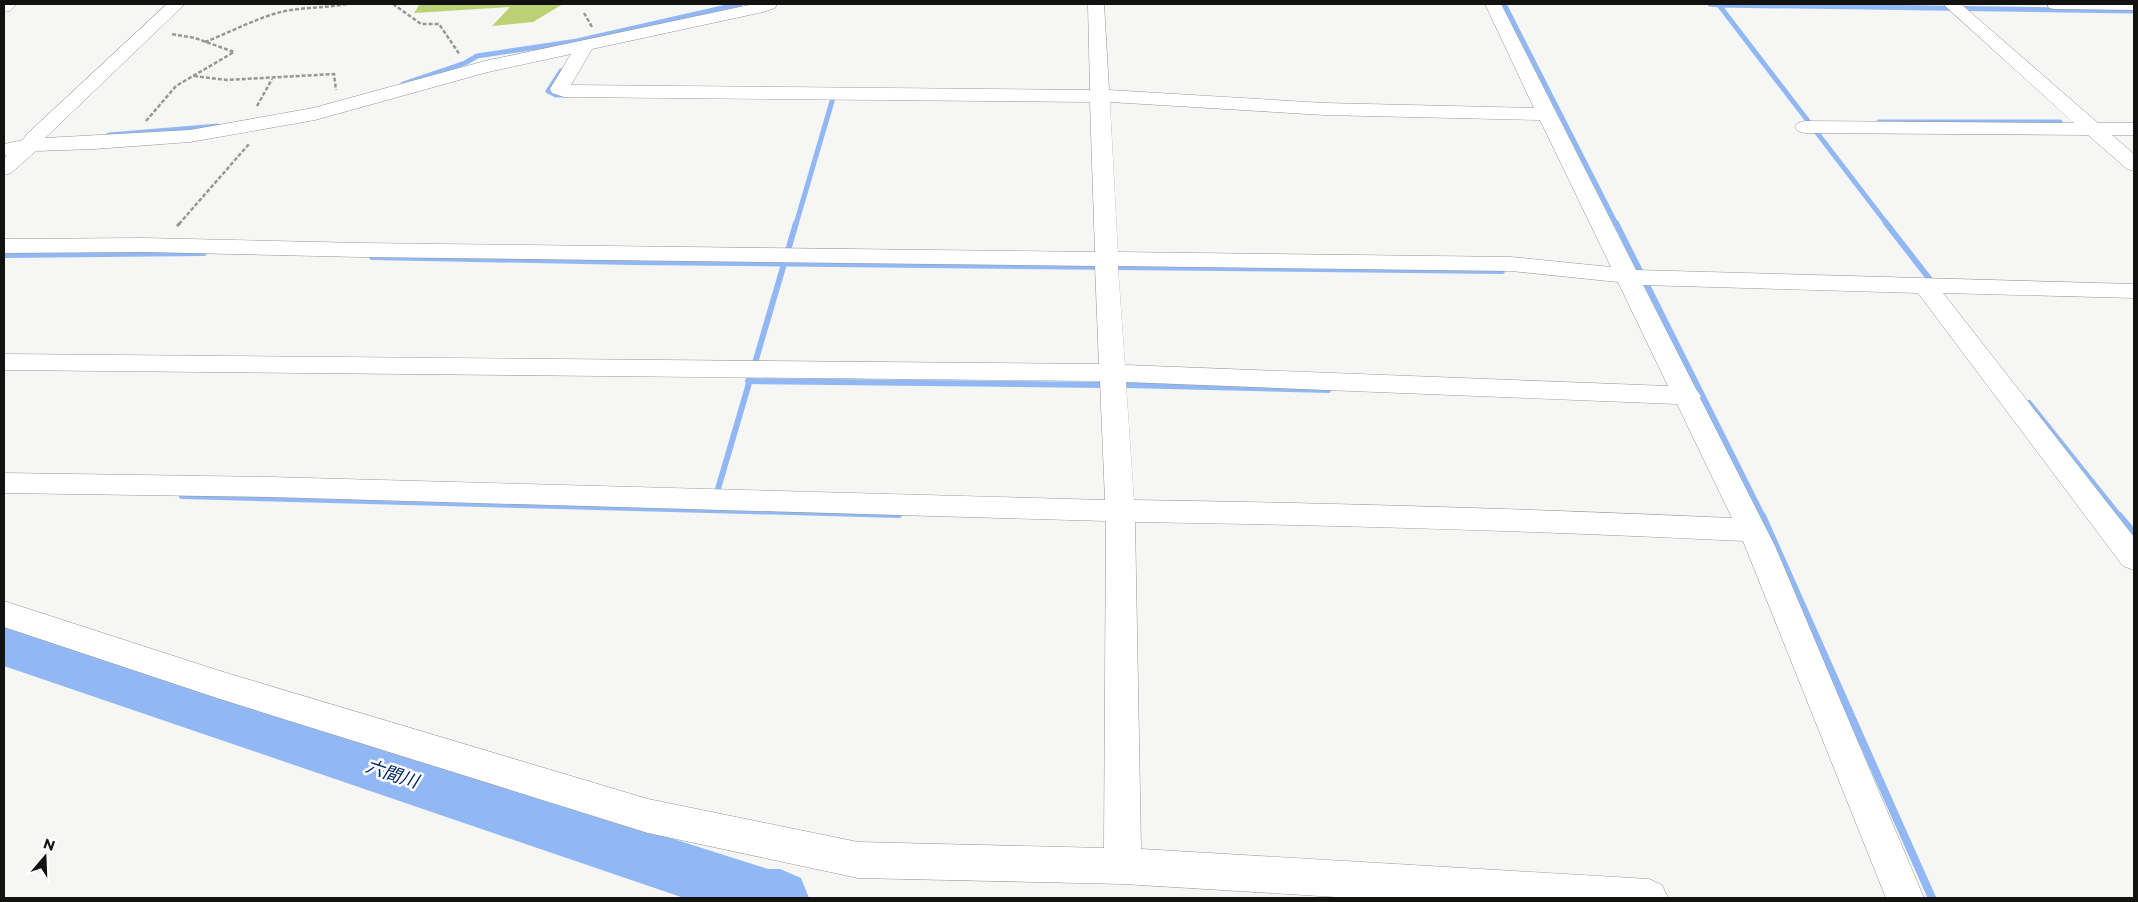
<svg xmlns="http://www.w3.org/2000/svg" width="2138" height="902" viewBox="0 0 2138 902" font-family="Montserrat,'Noto Sans JP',sans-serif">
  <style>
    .forest { fill: #bcd174 }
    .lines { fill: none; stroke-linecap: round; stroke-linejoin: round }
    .stream-far2 { stroke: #91b8f4; stroke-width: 5 }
    .stream-far1 { stroke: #91b8f4; stroke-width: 6 }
    .stream { stroke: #91b8f4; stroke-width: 8 }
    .river { fill: #91b8f4; fill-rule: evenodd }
    .minor-casing { stroke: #959693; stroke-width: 1 }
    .path-far1 { stroke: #979895; stroke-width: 2.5; stroke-dasharray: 4 2; stroke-linecap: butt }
    .path { stroke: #979895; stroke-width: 3; stroke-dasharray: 4.5 2.5; stroke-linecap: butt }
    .minor { fill: #fff; fill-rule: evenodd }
    .labels { text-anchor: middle; stroke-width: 5; stroke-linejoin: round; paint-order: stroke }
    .near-water-label { font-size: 18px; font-style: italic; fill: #002867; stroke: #fff }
  </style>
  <rect width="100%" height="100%" fill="#f6f7f4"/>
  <polygon class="forest" points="420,4 563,4 533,22 492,26 510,7 414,13"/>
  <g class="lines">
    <g class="stream-far2">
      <polyline points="1504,4 1616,224"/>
      <polyline points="1710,4 1719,5"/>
      <polyline points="561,71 548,91 556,95 566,95"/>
      <polyline points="403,84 465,63 477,56 577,41 740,4"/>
      <polyline points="1879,122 2060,122"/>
      <polyline points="109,135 218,126"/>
      <polyline points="796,224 833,98"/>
      <polyline points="1887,224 1719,5 2134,11"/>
    </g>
    <g class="stream-far1">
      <polyline points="1616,223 1763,517"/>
      <polyline points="1886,223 1935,286"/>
      <polyline points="4,255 204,253"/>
      <polyline points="372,257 632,262 1502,271"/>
      <polyline points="748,381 1104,385"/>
      <polyline points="1127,385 1328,390"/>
      <polyline points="2029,403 2120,517"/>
      <polyline points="182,496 899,515"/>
      <polyline points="715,499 796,223"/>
    </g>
    <g class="stream">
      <polyline points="1762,516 1932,898"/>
      <polyline points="2119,516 2134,534"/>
    </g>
    <polygon class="river" points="4,626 768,869 780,869 801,878 809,898 684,898 4,666"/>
    <defs>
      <g id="minor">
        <polygon points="4,4 17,4 10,11 4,12"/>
        <path d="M167,4H185L45,138L190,130L313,108L485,61L754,4H777L775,8L763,12L592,49L571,85L1090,90L1088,4H1104L1109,90L1324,103L1534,108L1485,4H1501L1636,270L2134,284V298L1943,293L2134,537V570L2123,566L1918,293L1643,285L1696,389L1701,396L1700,398L1775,546L1924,898H1886L1743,541C1540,531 1338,525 1135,522L1141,849L1649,879L1662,885L1668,898H1353L1123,884L858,878L648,833L220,699L4,627V601L220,671L648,799L858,842L1104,848L1106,521L270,497L4,493V473L270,477L1105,500L1100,381L4,370V354L1099,364L1095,266L360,257L144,252L4,253V239L144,238L360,243L1095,252L1090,102L564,97L552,93L550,89L571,54L488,72L315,120L190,142L94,149L36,151L11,173L4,175V158L7,155L4,156V144L23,140L27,134ZM1110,102L1324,115L1540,120L1611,267L1511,257L1118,252ZM1118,266L1511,271L1618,282L1668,386L1125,365ZM1126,382L1677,404L1732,518C1532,509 1333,503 1134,500Z"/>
        <polygon points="1943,4 1961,4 2098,123 2134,123 2134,135 2112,135 2134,154 2134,171 2127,169 2088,135 1805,133 1798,131 1795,127 1798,123 1805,121 2074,123"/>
        <polygon points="2047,4 2134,4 2134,10 2055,9 2049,8"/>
      </g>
    </defs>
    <use href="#minor" class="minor-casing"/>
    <g class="path-far1">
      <polyline points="393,4 421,24 439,24 460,55"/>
      <polyline points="584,13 592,27"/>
      <path d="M205,42C231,32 258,17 285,11C306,7 326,8 347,4"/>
      <polyline points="194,76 227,80 334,74 336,90"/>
      <polyline points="257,106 272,79"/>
      <polyline points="146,121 176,86 234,52 195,38 171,34"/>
      <polyline points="179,224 249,144"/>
    </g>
    <polyline class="path" points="177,226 180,223"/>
    <use href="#minor" class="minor"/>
  </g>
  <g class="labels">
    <g class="near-water-label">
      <text transform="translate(392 774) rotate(18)" y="6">六間川</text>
    </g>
  </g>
  <rect width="2138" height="902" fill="none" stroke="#121211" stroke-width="10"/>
  <g transform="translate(45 857) rotate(19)" stroke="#ffffff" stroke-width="4" paint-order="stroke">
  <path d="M0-4L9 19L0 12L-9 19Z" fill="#121211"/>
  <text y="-8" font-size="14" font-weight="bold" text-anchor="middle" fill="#121211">N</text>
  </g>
</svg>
